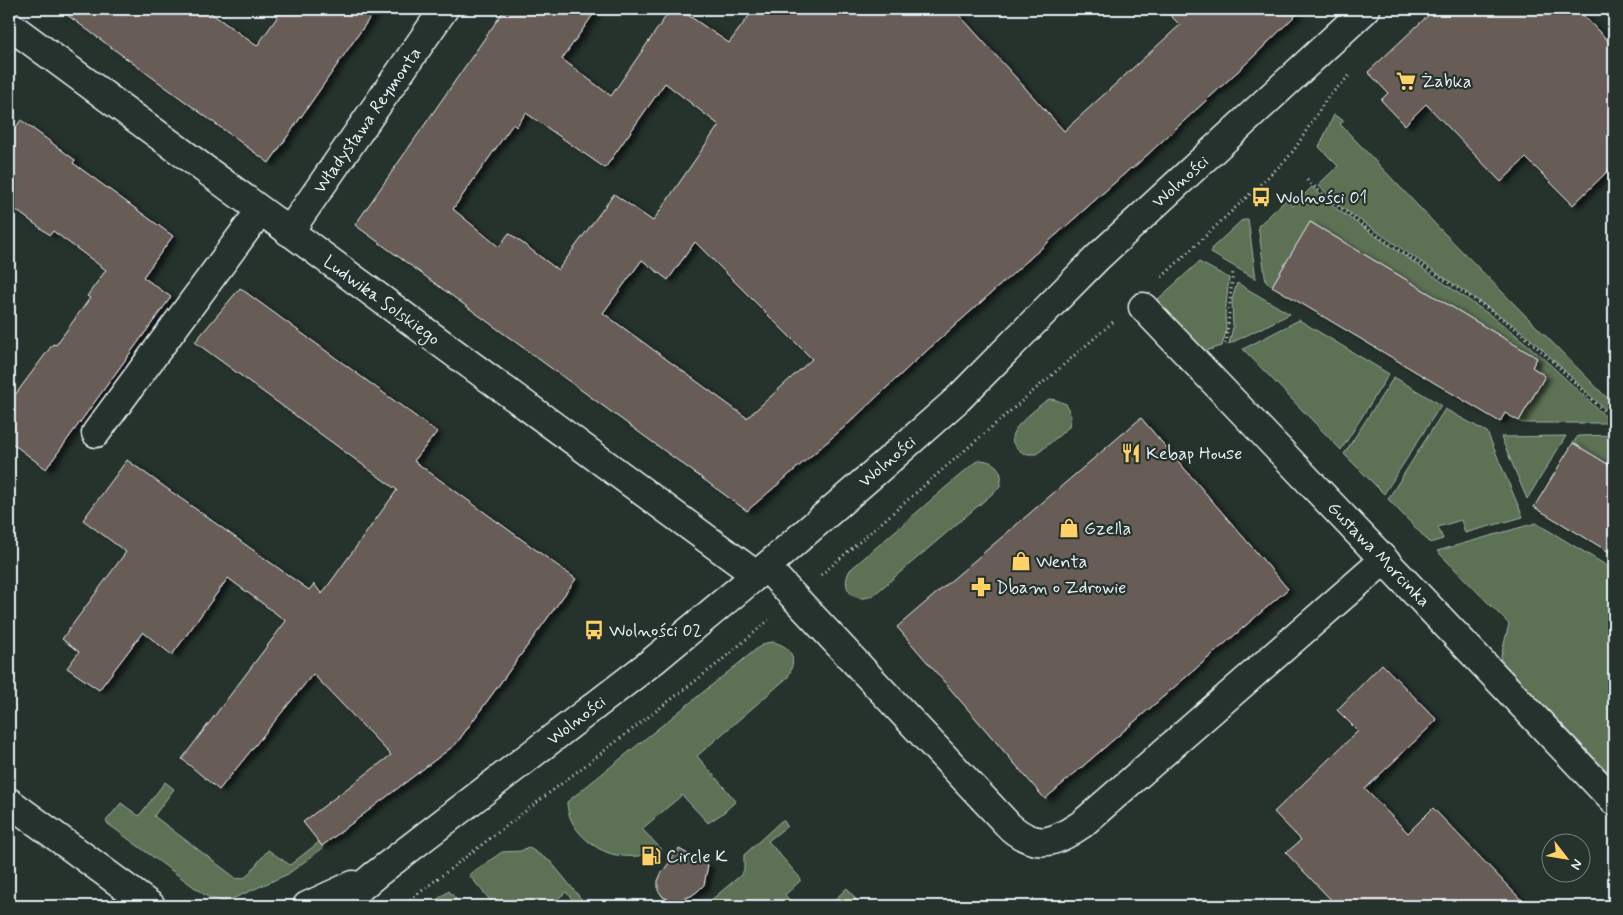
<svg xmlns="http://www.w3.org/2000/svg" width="1623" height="915" viewBox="0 0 1623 915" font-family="Mynerve,sans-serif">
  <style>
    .green { fill: #5d7154; stroke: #a2b1a6 }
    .building { fill: #675b57; stroke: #e8f1f8; fill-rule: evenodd; filter: url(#shadow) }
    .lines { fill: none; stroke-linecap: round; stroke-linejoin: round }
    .minor-casing { stroke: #e8f1f8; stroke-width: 31 }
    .path { stroke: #e8f1f8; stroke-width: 3; stroke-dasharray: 1 4; stroke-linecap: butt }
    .minor { stroke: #26332d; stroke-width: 28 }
    .labels { text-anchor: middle; stroke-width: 4.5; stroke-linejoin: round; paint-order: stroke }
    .poi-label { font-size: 18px; fill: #e8f1f8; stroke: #26332d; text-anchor: start }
    .street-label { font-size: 18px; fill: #e8f1f8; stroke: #26332d }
  </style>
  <defs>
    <filter id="shadow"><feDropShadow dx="5.5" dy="3" stdDeviation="2.5" flood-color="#0009"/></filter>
  </defs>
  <rect width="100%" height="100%" fill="#26332d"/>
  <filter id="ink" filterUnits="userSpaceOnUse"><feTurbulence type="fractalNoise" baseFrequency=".02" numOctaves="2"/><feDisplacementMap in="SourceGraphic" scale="10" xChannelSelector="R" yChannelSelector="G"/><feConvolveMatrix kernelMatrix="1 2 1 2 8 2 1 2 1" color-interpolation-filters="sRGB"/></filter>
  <g filter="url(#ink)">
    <g class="green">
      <polygon points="1334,115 1344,121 1340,124 1439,228 1614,405 1614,418 1541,348 1515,326 1341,207 1318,185 1338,166 1319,147"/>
      <path d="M1312,187L1338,210L1493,317C1536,349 1573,386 1612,423H1522L1519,421L1545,376L1532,367L1537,358L1311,222L1272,286L1266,282L1258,226L1286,200L1293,206Z"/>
      <polygon points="1248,219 1256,279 1211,253 1212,248 1241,221"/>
      <polygon points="1199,262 1229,278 1225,314 1226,331 1222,346 1205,351 1157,300"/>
      <polygon points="1237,283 1290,314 1229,344 1233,327 1232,300"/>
      <polygon points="1299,320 1389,374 1341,450 1243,349"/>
      <polygon points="1394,377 1441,405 1384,494 1344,454"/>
      <path d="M1049,399L1056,400L1066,404L1071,416L1069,427L1037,454H1025C1001,440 1015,428 1030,414C1036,409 1042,403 1049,399Z"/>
      <polygon points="1445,409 1487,432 1523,517 1465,533 1461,520 1438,527 1443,539 1430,543 1388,499"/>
      <polygon points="1614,435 1614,468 1573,443 1578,436"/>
      <polygon points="1566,436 1527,499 1501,437"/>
      <path d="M979,460C996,460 1006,473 999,488L876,593C858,607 838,590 850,570L974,463Z"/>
      <polygon points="1536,523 1614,570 1614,778 1500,660 1509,624 1437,551"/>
      <path d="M773,642C793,647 797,659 788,677L697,756L736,801L723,813L708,823L682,795L642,829L662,850C647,856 632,858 616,855C592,850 567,827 567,802L759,647L766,643Z"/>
      <polygon points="165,782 174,789 154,816 237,879 246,877 268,850 290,865 319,842 323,848 288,874 230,900 223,901 209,898 108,824 106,821 121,803 139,816"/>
      <polygon points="781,821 784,821 787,826 768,841 801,879 800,881 785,895 795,906 704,906 741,875 744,870 744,855"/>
      <polygon points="528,847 551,862 587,906 578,906 566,892 549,906 495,906 469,875 502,852 521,851"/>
      <polygon points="847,888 861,906 828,906"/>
      <polygon points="449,891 462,906 428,906"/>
    </g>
    <g class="building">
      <polygon points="59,9 205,9 257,46 283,9 376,9 269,163"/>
      <path d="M505,9H597L562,59L611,96L671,9H679L729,43L754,9H954L1064,131L1180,25L1164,9H1302L1249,61L1132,169L1131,168L912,364L848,424L747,511L355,225ZM665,83L719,125L653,221L614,194L558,270L509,233L499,247L453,209L513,124L516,127L526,113L605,168ZM695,242L812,359L747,418L603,313L642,260L668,280Z"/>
      <polygon points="1435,9 1577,9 1614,47 1614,165 1573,205 1526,158 1501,182 1426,104 1405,125 1381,100 1388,93 1368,72"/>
      <polygon points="21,120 75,160 73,163 173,236 143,277 171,297 46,469 9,441 9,403 53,344 56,345 90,298 87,296 106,270 53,231 50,235 9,205 9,137"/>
      <polygon points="1310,222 1537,358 1532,367 1545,376 1519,421 1505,413 1500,422 1272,286"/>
      <polygon points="240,288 437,432 414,461 576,579 456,744 322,846 303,822 391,755 313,674 219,790 182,759 286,621 228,578 172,655 143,632 99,690 67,668 79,652 62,639 126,552 83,520 127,460 309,590 314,584 322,594 397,490 195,342"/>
      <polygon points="1141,418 1288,589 1045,799 897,627"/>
      <polygon points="1573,443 1614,468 1614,555 1534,507"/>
      <polygon points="1382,664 1437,720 1365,789 1408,833 1433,808 1527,906 1337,906 1286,853 1301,840 1274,812 1358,731 1337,710"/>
      <polygon points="679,849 708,865 704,885 698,891 691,896 680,900 670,900 663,897 658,890 658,881 661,874"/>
    </g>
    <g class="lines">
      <defs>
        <g id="minor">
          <polyline points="9,25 756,575"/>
          <polyline points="289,232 444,9"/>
          <polyline points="1143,307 1614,801"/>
          <polyline points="96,433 260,211"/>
          <path d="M766,567L1010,827C1038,851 1055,842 1082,824L1384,560"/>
          <polyline points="9,802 151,906"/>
          <polyline points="307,906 353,885"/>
          <polyline points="338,906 375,875 653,661 766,567 889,460 958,399 1098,257 1366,9"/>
        </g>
      </defs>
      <use href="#minor" class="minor-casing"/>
      <g class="path">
        <path d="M1307,180C1367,235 1439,273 1505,321C1544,350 1579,388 1614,421"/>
        <polyline points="1162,277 1287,159 1296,147 1327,98 1349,76"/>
        <path d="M1226,344C1229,320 1230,296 1233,272"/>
        <polyline points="821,575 1113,322"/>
        <polyline points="402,906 716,665 769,620"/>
      </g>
      <use href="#minor" class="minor"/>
    </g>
  </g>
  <defs>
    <symbol id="supermarket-bare" viewBox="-9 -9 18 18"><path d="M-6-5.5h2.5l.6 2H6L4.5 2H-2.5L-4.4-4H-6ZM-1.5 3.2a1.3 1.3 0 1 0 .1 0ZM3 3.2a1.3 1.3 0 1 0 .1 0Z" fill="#ffd166" stroke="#26332d" stroke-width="2.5" paint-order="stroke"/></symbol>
    <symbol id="bus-bare" viewBox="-9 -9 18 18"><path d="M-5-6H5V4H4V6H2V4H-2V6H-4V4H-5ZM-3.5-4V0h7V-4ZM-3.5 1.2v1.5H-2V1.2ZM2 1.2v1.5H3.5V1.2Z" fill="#ffd166" stroke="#26332d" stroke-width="2.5" paint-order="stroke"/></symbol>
    <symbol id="restaurant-bare" viewBox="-9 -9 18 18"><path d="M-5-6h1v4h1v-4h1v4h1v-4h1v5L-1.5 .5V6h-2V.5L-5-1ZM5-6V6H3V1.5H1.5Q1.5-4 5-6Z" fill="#ffd166" stroke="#26332d" stroke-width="2.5" paint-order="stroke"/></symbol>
    <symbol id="shop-bare" viewBox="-9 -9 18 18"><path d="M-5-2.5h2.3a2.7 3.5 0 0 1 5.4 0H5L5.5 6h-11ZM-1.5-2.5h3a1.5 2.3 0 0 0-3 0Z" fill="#ffd166" stroke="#26332d" stroke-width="2.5" paint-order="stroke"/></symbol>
    <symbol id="pharmacy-bare" viewBox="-9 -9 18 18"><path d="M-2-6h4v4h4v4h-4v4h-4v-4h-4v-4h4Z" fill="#ffd166" stroke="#26332d" stroke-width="2.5" paint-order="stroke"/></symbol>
    <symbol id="fuel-bare" viewBox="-9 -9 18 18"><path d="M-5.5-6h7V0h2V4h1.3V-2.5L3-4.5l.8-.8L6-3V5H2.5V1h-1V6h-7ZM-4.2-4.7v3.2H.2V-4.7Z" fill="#ffd166" stroke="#26332d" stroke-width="2.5" paint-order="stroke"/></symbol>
  </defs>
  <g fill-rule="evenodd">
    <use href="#supermarket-bare" x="1392" y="67" width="28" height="28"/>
    <use href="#bus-bare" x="1247" y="183" width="28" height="28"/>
    <use href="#restaurant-bare" x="1117" y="439" width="28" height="28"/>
    <use href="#shop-bare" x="1055" y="514" width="28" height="28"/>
    <use href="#shop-bare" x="1007" y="547" width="28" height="28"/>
    <use href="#pharmacy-bare" x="967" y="573" width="28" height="28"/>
    <use href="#bus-bare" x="580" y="616" width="28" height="28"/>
    <use href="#fuel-bare" x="637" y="842" width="28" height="28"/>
  </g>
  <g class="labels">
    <g class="poi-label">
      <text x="1421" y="87">Żabka</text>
      <text x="1276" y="203">Wolności 01</text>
      <text x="1146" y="459">Kebap House</text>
      <text x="1084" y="534">Gzella</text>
      <text x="1036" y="567">Wenta</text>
      <text x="996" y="593">Dbam o Zdrowie</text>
      <text x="609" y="636">Wolności 02</text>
      <text x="666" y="862">Circle K</text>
    </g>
    <g class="street-label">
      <text transform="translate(367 120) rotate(-55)" y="6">Władysława Reymonta</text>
      <text transform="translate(1180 181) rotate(-42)" y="6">Wolności</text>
      <text transform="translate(382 300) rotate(36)" y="6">Ludwika Solskiego</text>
      <text transform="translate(887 461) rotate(-41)" y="6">Wolności</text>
      <text transform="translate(1379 554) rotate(46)" y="6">Gustawa Morcinka</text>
      <text transform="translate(576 720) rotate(-38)" y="6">Wolności</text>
    </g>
  </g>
  <rect width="1623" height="915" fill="none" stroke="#26332d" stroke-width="30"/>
  <rect x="15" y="15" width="1593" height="885" fill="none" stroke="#e8f1f8" stroke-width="2" filter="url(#ink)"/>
  <g transform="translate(1566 858) rotate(121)"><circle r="24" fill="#26332d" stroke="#747f7e"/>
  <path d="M0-4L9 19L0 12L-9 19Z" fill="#ffd166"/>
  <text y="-8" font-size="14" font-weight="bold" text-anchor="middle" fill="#e8f1f8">N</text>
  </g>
</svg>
